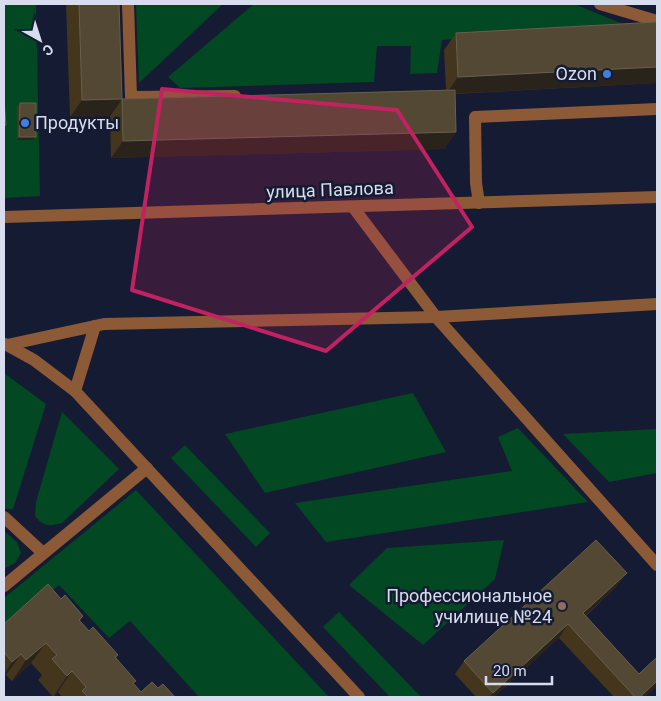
<svg xmlns="http://www.w3.org/2000/svg" width="661" height="701" viewBox="0 0 661 701" font-family="Roboto,sans-serif">
  <style>
    .green { fill: #014823 }
    .lines { fill: none; stroke-linecap: round; stroke-linejoin: round }
    .minor { stroke: #8c5a36; stroke-width: 12 }
    .wall { fill: #43361d }
    .shaded-wall { fill: #2a231c }
    .building { fill: #534833; stroke: #685f50 }
    .marked { fill: #c32262; fill-opacity: 0.2; stroke: #c32262; stroke-width: 4; stroke-linejoin: round }
    .shop-dot { fill: #3f7fe0; stroke: #151b33; stroke-width: 2 }
    .education-dot { fill: #8d6e63; stroke: #151b33; stroke-width: 2 }
    .labels { text-anchor: middle; stroke-width: 5; stroke-linejoin: round; paint-order: stroke }
    .poi-label { font-size: 18px; fill: #d7dded; stroke: #151b33; text-anchor: end }
    .street-label { font-size: 18px; fill: #d7dded; stroke: #151b33 }
  </style>
  <rect width="100%" height="100%" fill="#151b33"/>
  <g class="green">
    <polygon points="4,4 36,4 40,196 4,198"/>
    <polygon points="136,4 223,4 139,83"/>
    <polygon points="254,4 574,4 628,26 442,40 437,73 410,74 411,46 377,46 374,82 180,88 168,77"/>
    <polygon points="4,373 46,404 13,509 4,509"/>
    <polygon points="413,393 446,452 265,493 225,434"/>
    <path d="M62,412L119,469L62,523C49,527 43,526 35,516L36,502Z"/>
    <polygon points="518,428 588,502 326,542 295,503 512,471 498,437"/>
    <polygon points="657,429 657,473 609,482 563,434"/>
    <polygon points="185,445 270,533 256,547 171,458"/>
    <polygon points="136,490 329,697 199,697 130,621 109,638 59,585 4,632 4,598"/>
    <polygon points="4,531 17,542 21,553 15,563 4,569"/>
    <polygon points="504,540 495,579 423,645 349,585 387,548"/>
    <polygon points="339,612 421,697 390,697 323,627"/>
  </g>
  <g class="lines">
    <g class="minor">
      <polyline points="128,4 131,97 235,96"/>
      <polyline points="600,4 657,21"/>
      <polyline points="479,203 476,183 475,117 657,109"/>
      <polyline points="353,207 436,317 657,565"/>
      <polyline points="4,217 657,197"/>
      <polyline points="5,344 34,360 75,391 359,697"/>
      <polyline points="7,345 104,324 436,317 657,304"/>
      <polyline points="75,391 95,326"/>
      <polyline points="4,517 43,553"/>
      <polyline points="4,586 147,468"/>
    </g>
  </g>
  <g class="wall">
    <polygon points="66,4 119,4 109,116 70,117"/>
    <polygon points="657,22 657,83 455,94 456,132 444,149 111,158 110,116 122,99 446,90 444,50 456,33"/>
    <polygon points="20,103 36,137 33,140 17,140 17,106"/>
    <polygon points="617,586 586,616 639,674 657,657 657,686 645,697 614,697 559,638 494,697 476,697 455,674 464,661"/>
    <polygon points="61,599 83,616 80,621 89,631 118,655 116,658 134,684 141,692 158,688 175,697 62,697 58,692 53,697 38,680 42,675 31,663 12,681 6,675 4,677 4,624"/>
  </g>
  <g class="shaded-wall">
    <polygon points="657,67 657,83 446,94 458,77"/>
    <polygon points="122,99 109,116 70,117 82,100"/>
    <polygon points="456,132 444,149 111,158 123,141"/>
    <polygon points="19,137 36,137 33,140 17,140"/>
    <polygon points="627,573 617,586 574,626 583,613"/>
    <polygon points="568,624 559,638 494,697 490,697 493,693"/>
    <polygon points="46,643 31,663 12,681 26,660"/>
    <polygon points="21,654 6,675 4,677 4,674 12,662"/>
    <polygon points="72,671 58,692 53,697 67,676"/>
    <polygon points="657,681 657,686 645,697 640,697"/>
  </g>
  <g class="building">
    <polygon points="79,4 119,4 122,99 82,100"/>
    <polygon points="657,22 657,67 458,77 456,33"/>
    <polygon points="455,90 456,132 123,141 122,99"/>
    <polygon points="4,100 6,125 4,126"/>
    <polygon points="20,103 36,103 36,137 19,137"/>
    <polygon points="596,540 627,573 583,613 639,674 657,657 657,681 640,697 635,697 568,624 493,693 464,661"/>
    <polygon points="48,584 61,599 65,595 83,616 79,620 89,631 93,627 118,655 115,657 136,681 133,683 141,692 152,682 158,688 163,684 175,697 101,697 101,696 99,697 88,697 82,691 86,687 72,671 67,676 52,659 57,655 46,643 26,660 21,654 12,662 4,652 4,624"/>
  </g>
  <path class="marked" d="M162,89L397,110L472,227L326,351L132,290Z"/>
  <g class="shop-dot">
    <circle cx="607" cy="74" r="5"/>
    <circle cx="25" cy="123" r="5"/>
  </g>
  <circle class="education-dot" cx="562" cy="606" r="5"/>
  <g class="labels">
    <g class="poi-label">
      <text x="597" y="80">Ozon</text>
      <text x="35" y="129" text-anchor="start">Продукты</text>
      <text x="552" y="602">Профессиональное<tspan x="552" dy="21">училище №24</tspan></text>
    </g>
    <g class="street-label">
      <text transform="translate(330 190) rotate(-2)" y="6">улица Павлова</text>
    </g>
  </g>
  <rect width="661" height="701" fill="none" stroke="#d7dded" stroke-width="10"/>
  <g transform="translate(40 40) rotate(141)" stroke="#151b33" stroke-width="4" paint-order="stroke">
  <path d="M0-4L9 19L0 12L-9 19Z" fill="#d7dded"/>
  <text y="-8" font-size="14" font-weight="bold" text-anchor="middle" fill="#d7dded">С</text>
  </g>
  <path d="M486 676v8h66v-8" fill="none" stroke="#d7dded" stroke-width="2.5"/>
  <text x="493" y="676" font-size="15" fill="#d7dded" stroke="#151b33" stroke-width="4" paint-order="stroke">20 m</text>
</svg>
